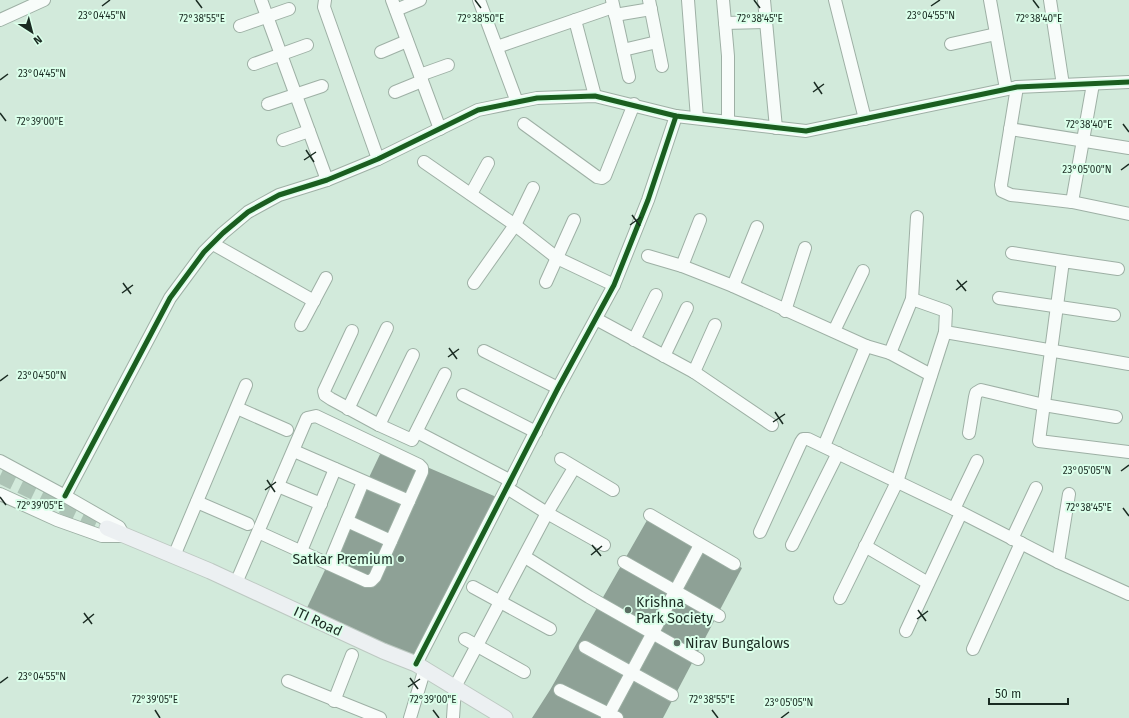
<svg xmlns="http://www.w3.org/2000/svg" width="1129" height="718" viewBox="0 0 1129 718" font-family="'Fira Sans',sans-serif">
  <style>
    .building { fill: #8ea196 }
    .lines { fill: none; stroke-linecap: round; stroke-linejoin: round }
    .major-tunnel { stroke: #adc4b6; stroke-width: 15; stroke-dasharray: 15 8; stroke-linecap: butt }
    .minor-casing { stroke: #9eb0a5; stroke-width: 14 }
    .major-casing { stroke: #bdc9c2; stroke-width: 17 }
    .minor { stroke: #f8fcfa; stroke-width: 12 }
    .major { stroke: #ecf0f2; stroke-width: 15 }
    .cycleway-casing { stroke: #dbffea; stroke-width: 8 }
    .cycleway { stroke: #1b5e20; stroke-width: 5 }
    .ticks { fill: none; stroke: #1a2b22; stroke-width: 1.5 }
    .poi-dot { fill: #5a6e63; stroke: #dbffea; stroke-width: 1.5 }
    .labels { text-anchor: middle; stroke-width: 4; stroke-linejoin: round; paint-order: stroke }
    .poi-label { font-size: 14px; fill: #1a2b22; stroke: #dbffea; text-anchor: start }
    .street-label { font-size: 14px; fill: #1a2b22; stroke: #dbffea }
    .ticks-label { font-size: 10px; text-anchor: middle; fill: #1a2b22; stroke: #dbffea; stroke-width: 4; stroke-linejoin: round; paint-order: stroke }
  </style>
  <rect width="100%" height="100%" fill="#d2eadb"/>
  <g class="building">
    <polygon points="383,448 501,499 455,589 414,655 304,614"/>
    <polygon points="650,515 696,543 600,718 532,718 550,690"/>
    <polygon points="704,547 742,568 663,718 610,718"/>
  </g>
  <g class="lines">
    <polyline class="major-tunnel" points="0,476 107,528"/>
    <defs>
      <g id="minor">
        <polyline points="261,0 327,180"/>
        <polyline points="325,0 324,7 378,159"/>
        <polyline points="392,0 440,129"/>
        <polyline points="479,0 517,102"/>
        <polyline points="612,0 629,77"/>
        <polyline points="649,0 662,66"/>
        <polyline points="688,0 697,118"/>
        <polyline points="723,0 728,56 728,122"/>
        <polyline points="764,0 776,128"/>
        <polyline points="835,0 865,119"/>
        <polyline points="990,0 1006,89"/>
        <polyline points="1050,0 1063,85"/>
        <polyline points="396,10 420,0"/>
        <polyline points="615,15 651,9"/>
        <polyline points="0,20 44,0"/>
        <polyline points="575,20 595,96"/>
        <polyline points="725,23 766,22"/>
        <polyline points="240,26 289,9"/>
        <polyline points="951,44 996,34"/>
        <polyline points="497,47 613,7"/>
        <polyline points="623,50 657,42"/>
        <polyline points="381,52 407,41"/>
        <polyline points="254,64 307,45"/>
        <polyline points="420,75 448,65"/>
        <polyline points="1017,87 1001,185 1002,191 1011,195 1072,202 1129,214"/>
        <polyline points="395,92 422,81"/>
        <polyline points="268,104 322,86"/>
        <polyline points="524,124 597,177 602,178 605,176 634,104"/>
        <polyline points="1010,129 1129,148"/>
        <polyline points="283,140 309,131"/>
        <polyline points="424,162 515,225 557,258 614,285"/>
        <polyline points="471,194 488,163"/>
        <polyline points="1072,202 1093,84"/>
        <polyline points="213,244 314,301"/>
        <polyline points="1012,253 1063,261"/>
        <polyline points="648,256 682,266 733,286 866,346 824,446"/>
        <polyline points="682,266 700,220"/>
        <polyline points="1118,269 1063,261 1039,441 1129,452"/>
        <polyline points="546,282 574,220"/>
        <polyline points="474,283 515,225 533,188"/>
        <polyline points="733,286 757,227"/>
        <polyline points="999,298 1114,315"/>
        <polyline points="912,299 917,217"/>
        <polyline points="785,311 805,248"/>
        <polyline points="596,319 694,372 772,425"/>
        <polyline points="301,325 326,278"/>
        <polyline points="352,331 324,391 325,395 331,399 379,425 412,440 445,374"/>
        <polyline points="834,331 863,271"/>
        <polyline points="634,340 656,295"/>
        <polyline points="866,346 890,353 912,299 946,311 945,332 1129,364"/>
        <polyline points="484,351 558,388"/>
        <polyline points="890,353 931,375"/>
        <polyline points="664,356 687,308"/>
        <polyline points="694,372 715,325"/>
        <polyline points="463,395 536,432"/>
        <polyline points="237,408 287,430"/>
        <polyline points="348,409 387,328"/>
        <polyline points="379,425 413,355"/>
        <polyline points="417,432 511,481"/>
        <polyline points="969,433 975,397 976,393 981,390 1044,405 1116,417"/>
        <polyline points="294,451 409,501"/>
        <polyline points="561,459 613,490"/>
        <polyline points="0,461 65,496 119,527 124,536 102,536 57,520 0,494"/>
        <polyline points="278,486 321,504"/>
        <polyline points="507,488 547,513 604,545"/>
        <polyline points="65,496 170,298 204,252 223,233 248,212 279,195 327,180 378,159 478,110 537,98 595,96 676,116 806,131 1017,87 1129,82"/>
        <polyline points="197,502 248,524"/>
        <polyline points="954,509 977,461"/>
        <polyline points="650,515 734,564"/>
        <polyline points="347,521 391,541"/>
        <polyline points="760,532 801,442 803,439 808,439 954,509 1058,562 1129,594"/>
        <polyline points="1012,539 1036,488"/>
        <polyline points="792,545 838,453"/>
        <polyline points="865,546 928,583"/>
        <polyline points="301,551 335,469"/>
        <polyline points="174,556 246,385"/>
        <polyline points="525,557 589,597 698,659"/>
        <polyline points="624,562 719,616"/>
        <polyline points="1058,562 1069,494"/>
        <polyline points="329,564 363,482"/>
        <polyline points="236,583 307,418 316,416 419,465 422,468 422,472 375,577 371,581 366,581 258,532"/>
        <polyline points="473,587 550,629"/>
        <polyline points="840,598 897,482 945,332"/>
        <polyline points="906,631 961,513"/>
        <polyline points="465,639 524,672"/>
        <polyline points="585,647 672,695"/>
        <polyline points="973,649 1021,543"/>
        <polyline points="416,664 558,388 614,285 648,200 676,116"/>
        <polyline points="288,681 380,718"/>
        <polyline points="560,690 617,718"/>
        <polyline points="334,701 352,655"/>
        <polyline points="410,718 425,668"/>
        <polyline points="453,718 455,687 547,513 574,468"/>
        <polyline points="607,718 700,545"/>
      </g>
      <polyline id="major" points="107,528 210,571 383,651 416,664 505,718"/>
    </defs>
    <use href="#minor" class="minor-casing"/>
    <use href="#major" class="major-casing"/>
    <use href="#minor" class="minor"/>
    <use href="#major" class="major"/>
    <defs>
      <g id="cycleway">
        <polyline points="65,496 170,298 204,252 223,233 248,212 279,195 327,180 378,159 478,110 537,98 595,96 676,116 806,131 1017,87 1129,82"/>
        <polyline points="416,664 558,388 614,285 648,200 676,116"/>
      </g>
    </defs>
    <use href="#cycleway" class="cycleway-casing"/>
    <use href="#cycleway" class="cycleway"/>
  </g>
  <path class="ticks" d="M196,0L202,8M475,0L481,8M754,0L760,8M1033,0L1039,8M102,6L110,0M931,6L940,0M0,80L8,74M814,82L822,94M813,92L824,84M0,113L6,121M1123,124L1129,132M306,150L314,162M304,160L316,152M1121,170L1129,164M632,215L640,226M630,225L641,217M957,280L966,291M123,283L131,294M956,290L967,281M122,293L133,285M449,348L457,359M448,357L459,349M0,381L8,375M775,412L783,424M773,422L785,414M1121,471L1129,465M267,480L275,492M265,490L276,482M0,497L6,505M1123,508L1129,516M592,545L601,556M591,555L602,546M918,610L926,621M84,613L92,624M917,619L928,611M83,623L94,614M410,678L418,689M0,683L8,677M408,687L420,679M155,710L160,718M433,710L439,718M712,710L718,718M781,718L789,712"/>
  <g class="poi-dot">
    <circle cx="401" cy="559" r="4"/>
    <circle cx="628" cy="610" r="4"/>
    <circle cx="677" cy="643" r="4"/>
  </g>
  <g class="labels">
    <g class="poi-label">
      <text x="393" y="564" text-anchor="end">Satkar Premium</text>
      <text x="636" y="607">Krishna<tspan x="636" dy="16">Park Society</tspan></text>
      <text x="685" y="648">Nirav Bungalows</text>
    </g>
    <g class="street-label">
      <text transform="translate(318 621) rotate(25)" y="5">ITI Road</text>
    </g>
  </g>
  <g class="ticks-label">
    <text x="102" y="19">23°04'45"N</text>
    <text x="931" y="19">23°04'55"N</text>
    <text x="202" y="22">72°38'55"E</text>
    <text x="481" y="22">72°38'50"E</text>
    <text x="760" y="22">72°38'45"E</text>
    <text x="1039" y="22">72°38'40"E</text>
    <text x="42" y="77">23°04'45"N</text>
    <text x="40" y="125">72°39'00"E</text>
    <text x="1089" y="128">72°38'40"E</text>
    <text x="1087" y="173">23°05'00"N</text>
    <text x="42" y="379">23°04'50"N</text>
    <text x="1087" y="474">23°05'05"N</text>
    <text x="40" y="509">72°39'05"E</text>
    <text x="1089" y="511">72°38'45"E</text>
    <text x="42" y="680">23°04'55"N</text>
    <text x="155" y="703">72°39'05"E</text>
    <text x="433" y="703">72°39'00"E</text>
    <text x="712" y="703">72°38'55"E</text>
    <text x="789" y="706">23°05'05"N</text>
  </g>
  <g transform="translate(32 32) rotate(144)" stroke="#dbffea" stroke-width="3" paint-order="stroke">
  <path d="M0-3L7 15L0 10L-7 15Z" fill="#1a2b22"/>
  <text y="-6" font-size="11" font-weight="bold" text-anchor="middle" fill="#1a2b22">N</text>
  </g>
  <path d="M989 698v6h79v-6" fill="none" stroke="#1a2b22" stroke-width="2"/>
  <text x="995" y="698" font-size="12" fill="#1a2b22" stroke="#dbffea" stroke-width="3" paint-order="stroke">50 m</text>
</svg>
